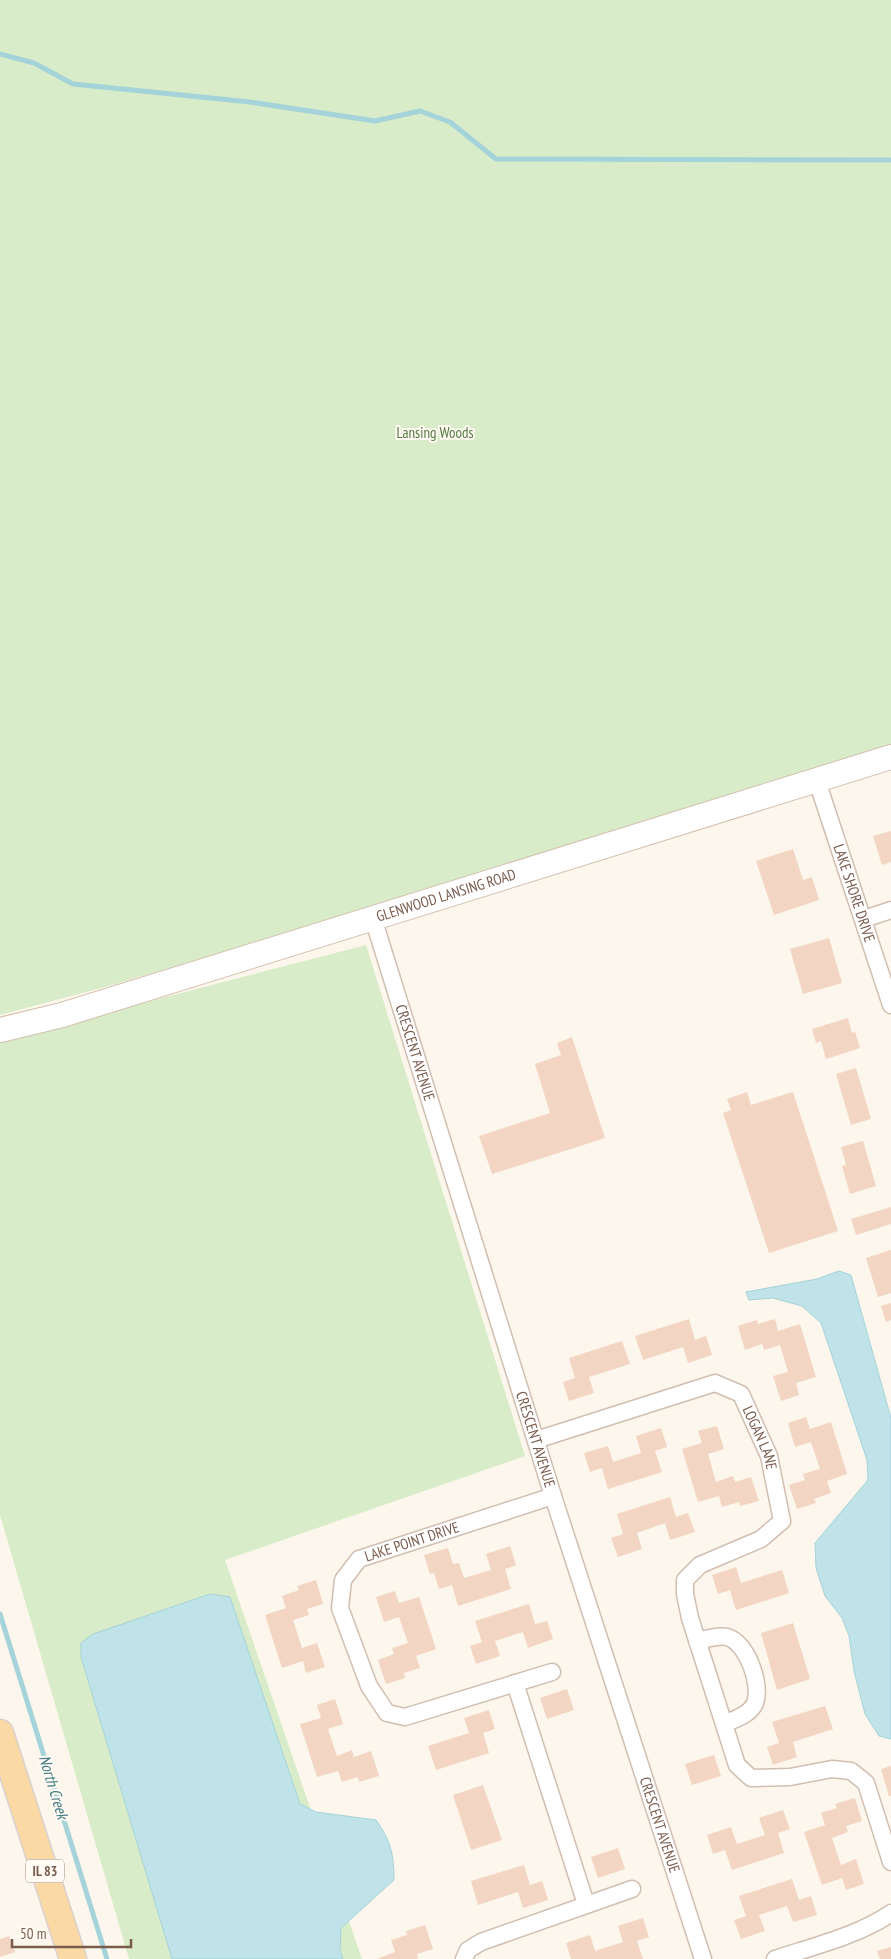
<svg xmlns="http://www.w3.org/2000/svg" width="891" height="1959" viewBox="0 0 891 1959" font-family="'PT Sans Narrow',sans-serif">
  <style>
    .green { fill: #d8ecc9 }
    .water { fill: #bfe3e8; stroke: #a5d3da }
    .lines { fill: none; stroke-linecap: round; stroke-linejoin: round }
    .stream { stroke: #a5d3da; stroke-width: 5 }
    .building { fill: #f3d5c3 }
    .minor-casing { stroke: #d1beb0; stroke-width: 19 }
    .secondary-casing { stroke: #d6c0b0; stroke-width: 26 }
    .primary-casing { stroke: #dad1cd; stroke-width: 29 }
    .minor { stroke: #fff; stroke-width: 16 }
    .secondary { stroke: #fff; stroke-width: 24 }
    .primary { stroke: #fbd9a5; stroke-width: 26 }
    .labels { text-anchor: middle; stroke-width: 4; stroke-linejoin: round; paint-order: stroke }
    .shield { fill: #fffaf3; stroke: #a28b7f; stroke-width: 1 }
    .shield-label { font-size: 14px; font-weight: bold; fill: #7a5c4d }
    .park-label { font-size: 15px; fill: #537a41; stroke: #fffaf3 }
    .street-label { font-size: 15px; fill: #7a5c4d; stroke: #fffaf3 }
    .water-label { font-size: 16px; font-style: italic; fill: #437c86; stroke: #fffaf3 }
  </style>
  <rect width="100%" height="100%" fill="#fdf6ec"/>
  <g class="green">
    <polygon points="0,0 891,0 891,746 193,961 105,987 0,1015"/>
    <polygon points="366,945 525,1456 225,1560 362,1959 129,1959 0,1515 0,1040"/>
  </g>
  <g class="water">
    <polygon points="839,1271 851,1275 891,1418 891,1739 879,1736 865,1714 854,1671 849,1636 842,1618 825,1596 816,1568 815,1543 868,1480 867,1460 821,1323 802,1306 773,1298 749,1300 746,1292 817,1279"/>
    <path d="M210,1594L230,1597L300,1804L316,1812L376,1820C391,1841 394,1855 394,1880L341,1928L340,1950L343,1959H172L81,1657V1643L93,1634Z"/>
  </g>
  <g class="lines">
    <g class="stream">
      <polyline points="0,54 34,63 73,84 250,102 375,121 420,111 450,122 496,159 891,160"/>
      <polyline points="0,1614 107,1959"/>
    </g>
  </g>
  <g class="building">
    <polygon points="891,831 891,862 882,865 873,836"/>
    <polygon points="793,849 803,880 812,877 819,900 774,915 756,861"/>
    <polygon points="829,938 842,983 803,994 790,949"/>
    <polygon points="848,1018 852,1033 855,1032 860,1048 826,1059 821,1041 816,1043 812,1029"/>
    <polygon points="572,1037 605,1138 492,1174 479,1136 550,1113 535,1064 561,1055 557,1043"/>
    <polygon points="856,1068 871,1119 851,1125 836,1074"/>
    <polygon points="747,1092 751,1105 793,1092 838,1231 769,1253 723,1113 731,1110 727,1099"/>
    <polygon points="863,1141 876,1186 850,1194 842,1166 846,1165 841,1147"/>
    <polygon points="891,1207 891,1224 856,1235 851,1219"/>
    <polygon points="891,1250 891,1293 878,1297 866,1258"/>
    <polygon points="891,1303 891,1320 886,1322 881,1306"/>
    <polygon points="689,1319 695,1340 706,1336 712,1355 688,1363 683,1347 643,1360 635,1336"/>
    <polygon points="775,1319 778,1331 800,1324 816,1377 796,1383 799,1395 781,1401 773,1376 788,1372 780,1345 764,1350 762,1344 745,1350 738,1326 757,1320 758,1324"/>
    <polygon points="622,1341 630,1364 589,1377 594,1393 569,1401 563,1382 575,1378 569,1358"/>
    <polygon points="806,1417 810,1429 831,1422 847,1474 827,1481 831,1493 814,1499 816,1503 797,1509 789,1485 805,1480 803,1474 820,1469 811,1442 795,1447 788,1423"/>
    <polygon points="717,1426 724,1449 708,1454 716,1482 733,1476 735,1482 751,1477 759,1501 740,1506 739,1502 722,1507 719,1496 698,1502 682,1449 702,1443 698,1431"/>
    <polygon points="661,1428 667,1447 655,1451 662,1472 608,1489 602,1468 590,1472 584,1453 608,1446 613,1462 641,1453 636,1436"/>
    <polygon points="670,1497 676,1517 688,1513 695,1532 670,1540 665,1523 637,1533 642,1549 618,1557 611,1538 623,1534 617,1514"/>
    <polygon points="510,1546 516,1565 505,1569 511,1589 458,1606 452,1585 439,1589 434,1573 430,1574 424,1555 448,1548 453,1564 459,1563 464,1578 491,1570 486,1554"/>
    <polygon points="736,1567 741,1583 782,1570 789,1593 736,1610 730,1590 718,1594 712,1575"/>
    <polygon points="316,1580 323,1604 307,1609 309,1615 293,1620 302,1648 317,1643 325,1667 306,1673 303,1661 282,1668 265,1615 286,1608 282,1596 299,1590 297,1586"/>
    <polygon points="395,1591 399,1603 419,1597 436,1649 416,1656 420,1668 404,1673 405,1678 386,1684 378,1660 394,1654 392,1648 408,1643 399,1617 384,1622 376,1597"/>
    <polygon points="529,1604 535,1624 547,1621 553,1639 528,1648 523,1632 495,1641 500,1656 476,1664 470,1646 482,1642 475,1621"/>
    <polygon points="793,1623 810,1679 777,1690 761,1633"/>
    <polygon points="567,1689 574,1710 547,1719 540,1698"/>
    <polygon points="335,1699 343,1724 328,1729 337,1756 352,1750 354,1757 371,1751 379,1776 359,1782 358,1777 342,1782 338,1771 317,1777 300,1724 321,1718 317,1705"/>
    <polygon points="825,1706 833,1729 793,1742 797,1757 773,1765 767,1747 779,1743 772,1722"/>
    <polygon points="489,1710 495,1729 483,1733 489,1753 436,1770 428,1746 469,1733 464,1718"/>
    <polygon points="714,1755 721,1776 692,1785 685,1764"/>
    <polygon points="891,1766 891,1796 889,1796 881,1769"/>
    <polygon points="483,1785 502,1840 471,1850 453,1795"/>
    <polygon points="855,1798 862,1821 846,1826 848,1832 832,1838 841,1865 856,1859 864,1884 846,1890 842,1878 822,1885 804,1832 825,1825 821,1813 837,1808 835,1804"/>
    <polygon points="783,1810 790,1829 778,1833 784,1853 732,1870 725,1850 713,1854 707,1835 731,1827 737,1844 765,1835 759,1818"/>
    <polygon points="618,1848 625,1869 598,1878 591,1857"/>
    <polygon points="524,1865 530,1885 542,1881 548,1900 523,1908 518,1892 478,1905 471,1881"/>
    <polygon points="792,1879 799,1900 811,1896 817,1915 793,1922 787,1906 759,1915 765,1931 741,1939 734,1920 746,1916 739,1896"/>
    <polygon points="643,1918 649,1937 637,1941 643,1959 571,1959 566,1943 590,1935 595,1951 623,1942 618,1926"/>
    <polygon points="425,1925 433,1949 417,1954 418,1959 377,1959 395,1952 391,1940 407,1935 406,1931"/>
    <polygon points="9,1936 15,1952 0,1957 0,1939"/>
    <polygon points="891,1947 891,1959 880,1959 877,1951"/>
  </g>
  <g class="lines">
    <defs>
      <g id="minor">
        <path id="s1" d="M817,781L891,1005"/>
        <path id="s2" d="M373,918L553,1496L703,1959"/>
        <polyline points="864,919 891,910"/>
        <path id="s3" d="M536,1440L715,1383L741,1394L769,1456L782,1521L761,1539L700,1565L685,1580V1594L690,1618L737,1765L751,1778L790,1777L832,1769L851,1771L866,1783L891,1862"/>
        <path d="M697,1641C706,1639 719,1635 727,1637C747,1642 762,1685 755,1703C750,1715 734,1719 724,1724"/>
        <path id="s4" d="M552,1672L405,1717L387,1713L369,1686L340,1608L343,1580L359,1559L553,1496"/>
        <polyline points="515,1683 586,1904"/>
        <polyline points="464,1959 468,1950 481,1942 632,1889"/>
        <path d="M775,1959C811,1947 860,1935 891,1913"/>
      </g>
      <g id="secondary">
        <path id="s5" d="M0,1030L62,1015L891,757"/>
      </g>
      <polyline id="primary" points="0,1733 73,1959"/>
    </defs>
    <use href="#minor" class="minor-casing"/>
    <use href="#secondary" class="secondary-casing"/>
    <use href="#primary" class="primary-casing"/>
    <use href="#minor" class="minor"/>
    <use href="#secondary" class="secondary"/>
    <use href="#primary" class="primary"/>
  </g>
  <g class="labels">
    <rect class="shield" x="26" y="1859.5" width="38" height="23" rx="4"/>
    <g class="shield-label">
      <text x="45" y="1876">IL 83</text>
    </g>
    <g class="park-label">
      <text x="435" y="438">Lansing Woods</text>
    </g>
    <g class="street-label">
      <text dy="5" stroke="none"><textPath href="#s1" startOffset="118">LAKE SHORE DRIVE</textPath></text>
      <text dy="5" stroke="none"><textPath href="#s5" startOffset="466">GLENWOOD LANSING ROAD</textPath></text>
      <text dy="5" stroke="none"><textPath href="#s2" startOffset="141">CRESCENT AVENUE</textPath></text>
      <text dy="5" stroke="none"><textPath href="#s2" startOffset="546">CRESCENT AVENUE</textPath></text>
      <text dy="5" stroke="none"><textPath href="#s3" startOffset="264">LOGAN LANE</textPath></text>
      <text dy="5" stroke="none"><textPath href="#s4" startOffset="398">LAKE POINT DRIVE</textPath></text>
      <text dy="5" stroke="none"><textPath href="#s2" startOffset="951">CRESCENT AVENUE</textPath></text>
    </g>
    <g class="water-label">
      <text transform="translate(54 1787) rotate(73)" y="6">North Creek</text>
    </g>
  </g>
  <path d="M12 1939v8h119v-8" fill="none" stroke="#7a5c4d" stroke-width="2.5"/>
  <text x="20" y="1939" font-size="15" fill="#7a5c4d" stroke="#fffaf3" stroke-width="4" paint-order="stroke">50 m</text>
</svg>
